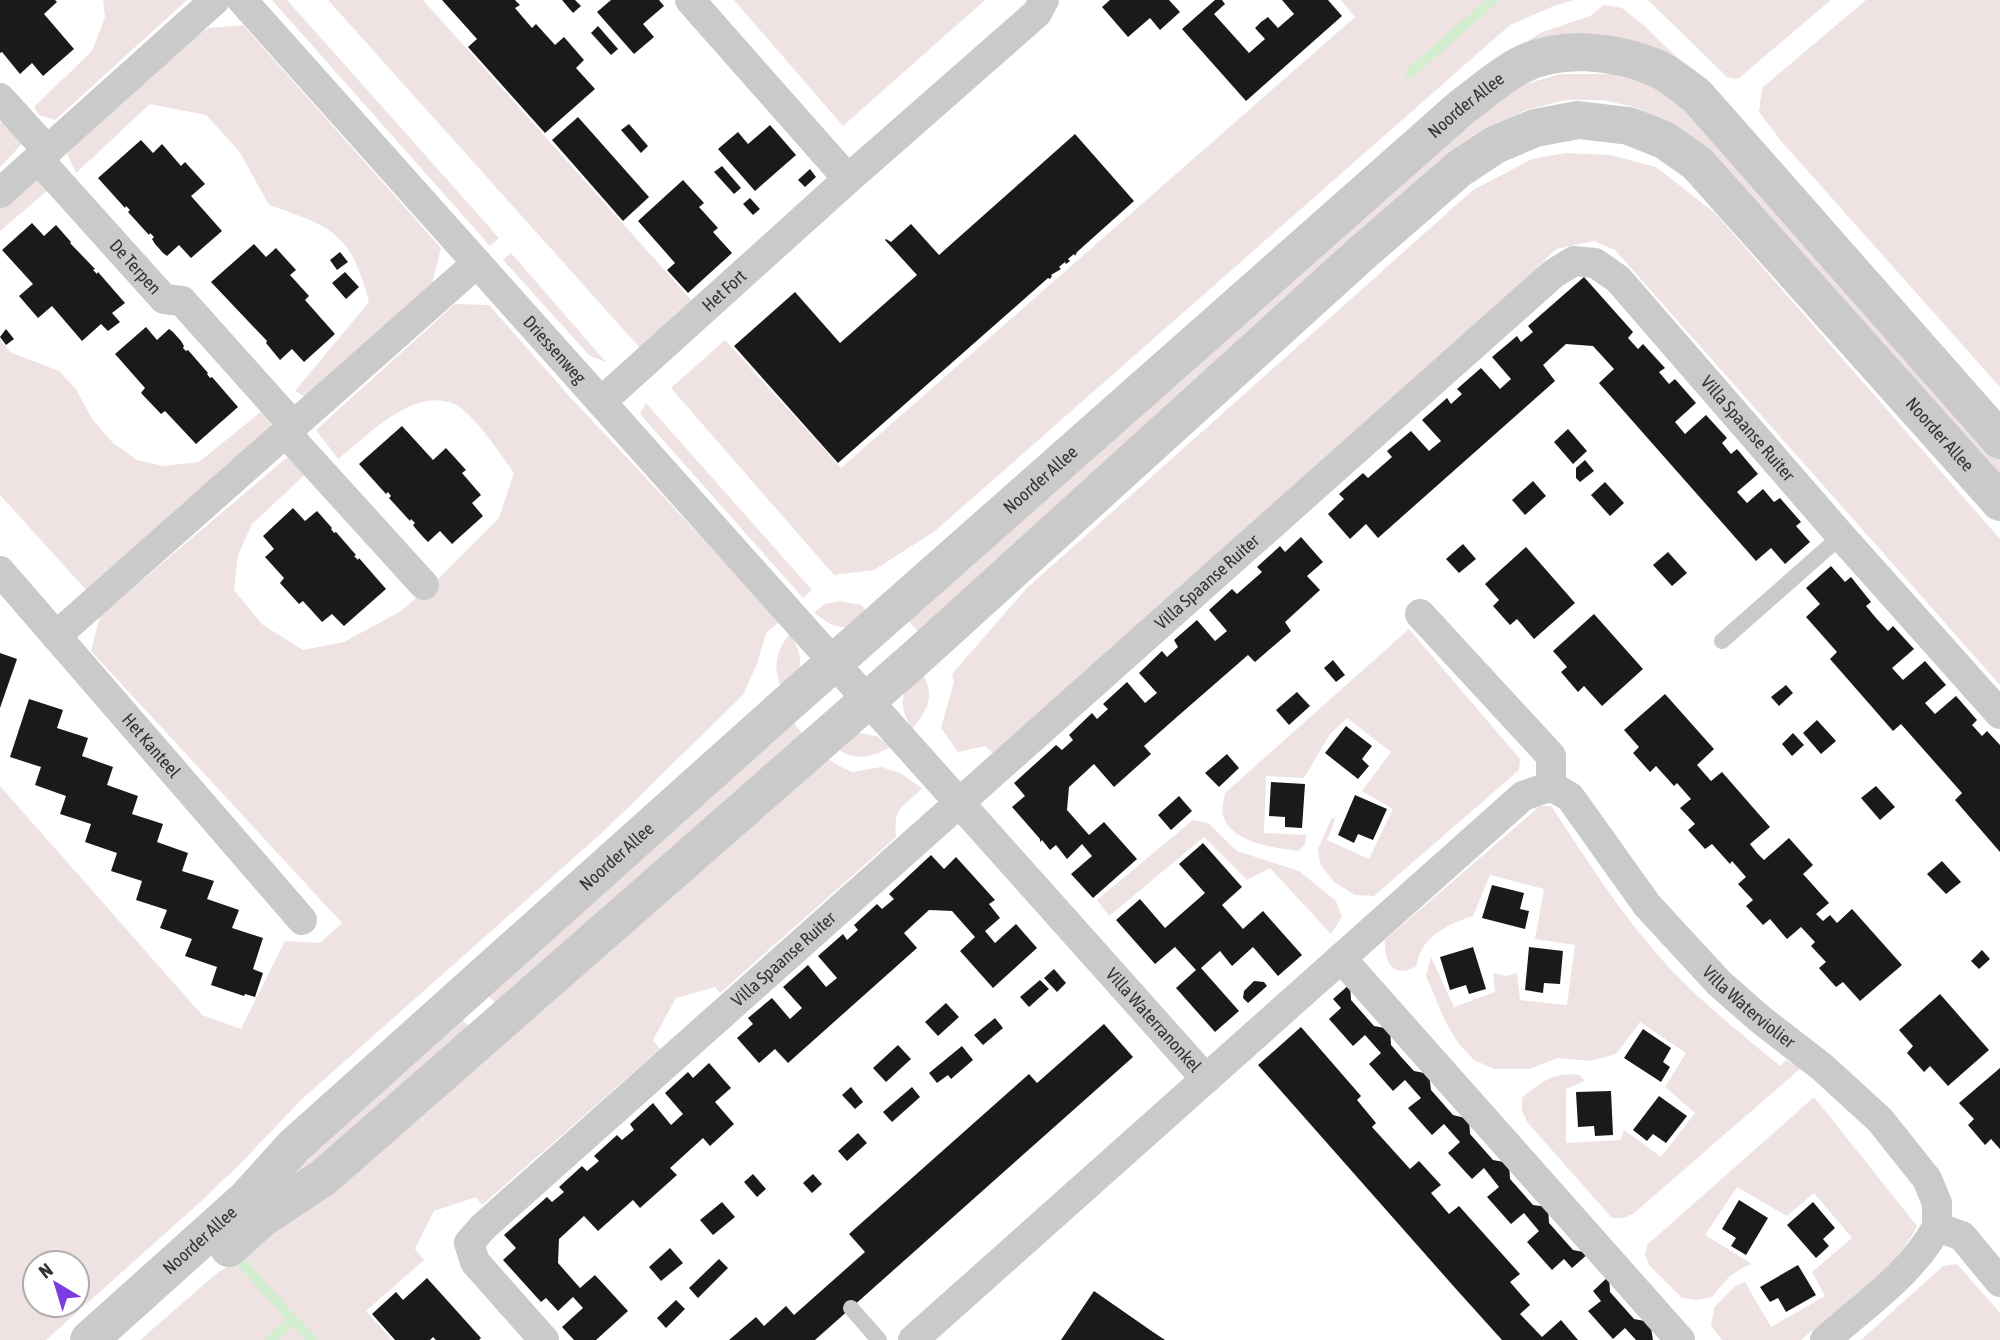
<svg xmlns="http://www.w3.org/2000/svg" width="2000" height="1340" viewBox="0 0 2000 1340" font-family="'Asap Condensed',sans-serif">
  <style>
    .green { fill: #eee2e3; fill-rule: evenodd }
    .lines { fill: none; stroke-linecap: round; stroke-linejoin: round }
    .stream { stroke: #d3edcf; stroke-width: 10 }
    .building { fill: #1a1a1a }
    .service { stroke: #cacaca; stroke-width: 16 }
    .minor { stroke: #cacaca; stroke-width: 30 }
    .tertiary { stroke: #cacaca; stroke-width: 38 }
    .labels { text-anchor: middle; stroke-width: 7; stroke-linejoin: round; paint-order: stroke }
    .street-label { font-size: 18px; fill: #333; stroke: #fff }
  </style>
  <rect width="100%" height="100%" fill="#fff"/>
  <g class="green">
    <polygon points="103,0 187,0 55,120 39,115 34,107 92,51 105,17"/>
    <polygon points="272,0 287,0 499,238 490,246"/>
    <polygon points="328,0 423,0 692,301 641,349"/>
    <polygon points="734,0 985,0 843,126"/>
    <polygon points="1341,0 1574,0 1554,6 1510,25 935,531 874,570 834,575 671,388 725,340 841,468 1355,17"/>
    <polygon points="1648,0 1831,0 1738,79 1727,77"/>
    <polygon points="1866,0 2000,0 2000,387 1782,142 1759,112 1762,88"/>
    <polygon points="1604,5 1622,8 1641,23 1720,98 1675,63 1505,57 1540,33 1590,16"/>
    <path d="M243,25L441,248L432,284L309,399L295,391L369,302C351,233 333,227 269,205L239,151L206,115L150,104L76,173L67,154L81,137L192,38L209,28Z"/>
    <polygon points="1560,74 1612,74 1670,90 2000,450 2000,486 1679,128 1638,108 1603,100 1566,100 1526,110 1485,133 922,636 904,616 1508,89"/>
    <polygon points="3,121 23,143 0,167 0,123"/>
    <polygon points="1566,153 1610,155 1656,167 1715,213 2000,539 2000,685 1615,250 1594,241 1556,249 1497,307 993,753 985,746 958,752 941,728 954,682 952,674 1027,588 1473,190 1532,159"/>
    <polygon points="34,177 48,190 0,231 0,207"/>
    <polygon points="511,253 606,362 590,356 503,260"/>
    <path d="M455,304L489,305L570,397L780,621L766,633L757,664L743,695L701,736L605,830L301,1100L241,1163L197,1205L46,1340H0V786L202,1015L241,1029L285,941L320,943L342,923L91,651L100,616L291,454L308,472L252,524L238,555L234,590L263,625L303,650L344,642L401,611L437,580L499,518L514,473C502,456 472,411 454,404C414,386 367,436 338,459L316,430ZM35,1263H77V1305H35Z"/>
    <polygon points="0,339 10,352 59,371 76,389 92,419 113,443 137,460 163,466 199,462 263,410 271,424 267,435 88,592 0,495"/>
    <polygon points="646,403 812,590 803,598 640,414"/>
    <path d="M840,601L861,605L872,616C845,630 839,632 814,613L825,604Z"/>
    <path d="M1409,629L1520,759L1519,770L1374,896L1355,895L1334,882L1320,864L1318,849L1331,819L1336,817L1327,840L1369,859L1393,809L1362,791L1391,752L1347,718L1330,734L1304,778L1266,776L1264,833L1306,835L1305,844L1299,851C1277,849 1229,842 1223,815C1221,809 1224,800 1225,793Z"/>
    <path d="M790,633C806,661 802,669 785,694C772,671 774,654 790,633Z"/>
    <path d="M919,667C935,694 931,706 912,729C896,702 902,692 919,667Z"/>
    <polygon points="789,717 807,739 501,1009 484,991"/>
    <path d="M855,732L877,736L891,747C868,759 851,762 831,744Z"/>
    <path d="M822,754L835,764L852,772L881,767L900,773L922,788C904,808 893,805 896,837L720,993L715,987L676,998L653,1040L660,1049L482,1205L476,1197L434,1211L415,1249L424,1260L366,1311L392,1340H140L216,1274L242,1257Z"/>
    <path d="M1540,806H1551C1585,857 1617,908 1657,954C1693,996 1738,1031 1780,1066L1786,1060L1801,1068L1633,1214L1623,1218H1612L1528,1123L1522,1111V1098C1540,1082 1555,1071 1580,1075L1585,1081L1566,1089V1143L1621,1140L1624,1130L1661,1157L1695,1113L1665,1087L1686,1053L1640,1022L1617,1053L1609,1056L1590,1061L1558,1058L1529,1069H1494L1474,1060L1459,1044L1446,1023L1426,976L1431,957L1454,1007L1495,992L1493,973L1507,976L1517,973L1520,1000L1567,1005L1575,945L1535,939L1544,889L1490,875L1473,916C1448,924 1419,938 1417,966C1393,979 1384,963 1385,940Z"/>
    <polygon points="1193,820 1208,823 1237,851 1299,871 1336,901 1342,917 1331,934 1270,868 1247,880 1204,837 1109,916 1097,900"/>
    <polygon points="457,1014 474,1032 307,1177 280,1177"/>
    <path d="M1814,1097L1917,1226C1899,1266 1835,1311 1801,1340H1722L1711,1326L1714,1308L1734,1287L1745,1282L1771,1327L1825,1296L1812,1272L1852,1238L1814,1193L1787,1216L1737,1187L1705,1235L1752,1264L1740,1269L1728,1278L1712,1297L1696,1300L1682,1298L1649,1265L1645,1255L1647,1245Z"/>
    <polygon points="1957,1264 2000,1313 2000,1340 1861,1340 1943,1266"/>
  </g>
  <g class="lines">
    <g class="stream">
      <polyline points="1410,73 1493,0"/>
      <polyline points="239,1260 293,1320"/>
      <polyline points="270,1340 293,1320 312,1340"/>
    </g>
  </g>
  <g class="building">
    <polygon points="0,0 55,0 57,2 44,14 74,49 43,76 32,63 20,74 2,52 0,53"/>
    <polygon points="442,0 515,0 520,5 515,8 532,28 536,24 555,45 564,37 584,60 576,68 595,89 545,133 468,47 477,39"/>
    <polygon points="562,0 575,0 581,6 573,13"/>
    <polygon points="611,0 659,0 664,6 643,24 654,37 634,54 597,12"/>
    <polygon points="1110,0 1169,0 1180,12 1160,30 1150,18 1128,37 1102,7"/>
    <polygon points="1215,0 1222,0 1225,4 1214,14 1249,53 1265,39 1255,28 1261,22 1268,17 1278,28 1294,14 1282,0 1328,0 1342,16 1246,101 1182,29"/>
    <polygon points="598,26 618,49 611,55 591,33"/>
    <polygon points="578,117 649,197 623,221 552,140"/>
    <polygon points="629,124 648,146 641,153 621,130"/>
    <polygon points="770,125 796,155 755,191 718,149 738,132 748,144"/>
    <polygon points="1075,134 1134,201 1077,252 1075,256 1074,254 1068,259 1070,261 1066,264 1065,262 1059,267 1061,269 1051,275 1052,276 1050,279 1048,278 838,463 734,346 795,292 840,343 917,275 885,240 886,239 891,242 911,224 939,255"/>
    <polygon points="141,140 153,153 162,144 181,166 185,162 205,184 191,196 222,231 191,258 179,245 167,256 163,253 155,244 152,239 154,237 150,233 149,235 128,212 130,210 126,206 125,208 98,178"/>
    <polygon points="722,166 741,188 734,194 714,172"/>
    <polygon points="810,169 816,177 805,187 798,180"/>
    <polygon points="683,180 704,203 699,207 718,228 713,232 732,253 688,293 667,270 675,263 638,221"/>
    <polygon points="750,198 760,209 753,215 743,204"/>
    <polygon points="32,223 44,236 56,225 71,242 70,243 95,269 93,270 97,274 98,272 125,303 112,313 120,322 108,331 101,324 82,341 52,306 38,318 19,296 33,284 2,250"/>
    <polygon points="254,244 266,257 276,248 296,270 290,275 309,296 305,300 335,334 304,362 292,349 280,360 266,343 267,341 211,282"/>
    <polygon points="340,252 348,262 337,270 330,260"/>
    <polygon points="345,272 359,287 346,299 332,283"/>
    <polygon points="1584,277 1633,332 1628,338 1638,349 1643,344 1665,368 1659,372 1669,384 1675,379 1696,403 1675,422 1685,434 1706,415 1727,438 1722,443 1731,454 1737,449 1758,474 1737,492 1747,503 1763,489 1774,502 1780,498 1801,522 1796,526 1810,542 1785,564 1771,548 1756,561 1599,383 1614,369 1593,346 1566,344 1543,365 1555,381 1378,538 1366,524 1350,539 1328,514 1344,499 1339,494 1363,473 1368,478 1392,457 1387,451 1411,431 1429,451 1441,441 1422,420 1447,398 1451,404 1462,394 1457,389 1481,368 1500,389 1511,379 1492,357 1517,336 1521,342 1533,332 1528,326"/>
    <polygon points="146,327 157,340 169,329 173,332 181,341 184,346 183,348 186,351 188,350 208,373 207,374 210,378 212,377 238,407 196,444 165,411 161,414 141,393 145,388 115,354"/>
    <polygon points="6,329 14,339 6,345 0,337"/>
    <polygon points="402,426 433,460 446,448 466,470 462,473 481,495 472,503 483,516 452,544 440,531 428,542 424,538 416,529 413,525 415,523 411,519 410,521 389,498 391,496 388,492 386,494 359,464"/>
    <polygon points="1568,429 1587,451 1573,464 1554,442"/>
    <polygon points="1585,460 1594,471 1580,482 1576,478 1576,468"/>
    <polygon points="1533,481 1546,496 1525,515 1512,500"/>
    <polygon points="1605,482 1624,503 1610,516 1591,495"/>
    <polygon points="293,508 305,521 317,511 332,528 331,529 334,533 336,532 356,555 354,556 358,560 359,558 386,589 344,626 332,614 322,622 303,601 299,604 280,583 284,578 265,557 274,549 263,536"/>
    <polygon points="1301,537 1323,562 1307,576 1320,590 1285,622 1291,631 1255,662 1248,655 1178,716 1144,746 1151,754 1114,787 1094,764 1069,787 1067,810 1089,835 1104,822 1137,859 1093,898 1071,874 1092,856 1082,844 1067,859 1056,845 1050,850 1042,840 1040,842 1040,839 1012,807 1025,796 1014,783 1056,745 1062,750 1073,740 1069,735 1092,713 1097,719 1108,709 1103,704 1127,682 1145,703 1157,693 1139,673 1162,651 1167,657 1178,647 1174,640 1197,620 1215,641 1227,631 1209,610 1232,589 1237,594 1262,572 1257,567 1280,546 1285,552"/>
    <polygon points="1463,544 1476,559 1459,573 1446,559"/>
    <polygon points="1526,547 1575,603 1534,639 1517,619 1510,625 1493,606 1499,600 1485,584"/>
    <polygon points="1668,552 1687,573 1672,586 1653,565"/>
    <polygon points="1831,566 1845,582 1851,577 1871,602 1866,606 1876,618 1888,631 1893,626 1914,649 1892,668 1903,680 1925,661 1946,685 1925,703 1935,714 1956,696 1977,720 1972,725 1982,736 1987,731 2000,745 2000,852 1955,800 1962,793 1901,724 1893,731 1830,659 1837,652 1806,617 1820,604 1806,588"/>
    <polygon points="1594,614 1643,669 1602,706 1584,686 1578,692 1561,672 1567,667 1553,651"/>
    <polygon points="0,653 17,659 0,708"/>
    <polygon points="1333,660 1345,675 1336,682 1324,668"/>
    <polygon points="1786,685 1793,693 1779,706 1771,697"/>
    <polygon points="1297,692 1310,706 1289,725 1276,710"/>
    <polygon points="1665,694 1714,749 1697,765 1711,781 1722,772 1770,827 1750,844 1757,853 1764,860 1789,838 1813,865 1803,874 1829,903 1816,914 1823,921 1830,915 1837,923 1852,909 1902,965 1860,1001 1843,982 1836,987 1819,968 1826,962 1811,946 1815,942 1801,927 1787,939 1770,919 1763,925 1746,906 1753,900 1738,884 1746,877 1732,861 1730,864 1712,844 1705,849 1688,830 1695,824 1680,808 1691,799 1677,783 1674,786 1656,766 1650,772 1633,753 1639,747 1624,730"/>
    <polygon points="29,699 63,710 57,728 88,738 82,756 113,767 107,785 138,796 132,814 163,824 157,842 188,853 182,871 214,881 207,899 239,910 232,928 263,938 253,969 263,973 255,997 245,994 244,996 211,985 217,967 185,956 192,939 160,928 167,910 136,900 142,881 111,871 117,853 85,842 91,824 60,814 66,796 35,785 41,767 10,757"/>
    <polygon points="1817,720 1836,741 1821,754 1803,733"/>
    <polygon points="1346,726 1372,746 1362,759 1369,766 1358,779 1325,753"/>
    <polygon points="1793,733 1804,745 1792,756 1782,744"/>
    <polygon points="1227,754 1239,768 1219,787 1205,773"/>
    <polygon points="1271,782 1305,784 1302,828 1285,827 1285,817 1269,816"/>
    <polygon points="1876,786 1895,807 1880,820 1861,798"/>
    <polygon points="1355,795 1387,809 1373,840 1358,834 1354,843 1338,835"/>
    <polygon points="1179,796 1192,811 1171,830 1158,815"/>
    <polygon points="1203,843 1242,887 1222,905 1243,929 1263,911 1302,955 1278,976 1253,947 1232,966 1220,951 1201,968 1239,1011 1215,1032 1176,988 1196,970 1175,947 1155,964 1116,920 1140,899 1165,928 1205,893 1179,864"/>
    <polygon points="931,855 944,869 956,857 995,900 989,904 1000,918 985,931 995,943 1016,924 1037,948 993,988 960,951 975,937 952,911 929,910 904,933 917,948 788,1063 775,1049 759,1063 737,1038 753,1024 748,1018 772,998 790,1019 802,1008 783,987 808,965 826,987 837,978 818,956 843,934 847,940 858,930 854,925 877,904 882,909 894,899 889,894"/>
    <polygon points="1942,861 1961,882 1946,894 1927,874"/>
    <polygon points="1492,885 1524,893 1520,909 1529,911 1525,929 1482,918"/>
    <polygon points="1473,947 1486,989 1469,994 1466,985 1450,990 1440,957"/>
    <polygon points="1529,947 1563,951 1560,984 1544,983 1543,993 1525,990"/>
    <polygon points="1982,950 1990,959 1979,969 1971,961"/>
    <polygon points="1054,969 1066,983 1057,992 1044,978"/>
    <polygon points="1040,980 1049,989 1029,1007 1020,997"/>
    <polygon points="1254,981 1264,982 1267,986 1248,1003 1243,998 1244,991"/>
    <polygon points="1350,984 1351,1000 1374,1026 1390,1029 1391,1045 1402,1058 1414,1071 1429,1074 1431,1090 1453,1115 1469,1119 1470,1134 1493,1160 1509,1163 1510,1179 1533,1205 1548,1207 1549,1223 1573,1250 1589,1253 1572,1268 1564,1259 1552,1270 1527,1242 1539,1231 1524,1213 1511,1224 1487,1197 1499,1187 1484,1168 1472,1179 1448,1153 1460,1142 1444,1124 1432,1135 1408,1108 1421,1098 1405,1080 1393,1091 1369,1064 1381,1053 1365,1035 1353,1046 1329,1019 1341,1008 1333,999"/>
    <polygon points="1940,994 1989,1050 1948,1086 1930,1066 1924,1072 1907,1053 1913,1046 1899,1030"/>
    <polygon points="946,1003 959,1017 938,1036 925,1022"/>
    <polygon points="995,1018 1003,1028 983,1045 974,1035"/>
    <polygon points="1104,1024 1133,1057 815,1340 729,1340 756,1317 764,1326 786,1306 794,1315 865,1252 849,1234 1029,1074 1037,1083"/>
    <polygon points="1301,1027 1361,1096 1357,1100 1376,1123 1372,1127 1410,1169 1419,1161 1441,1185 1431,1193 1449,1214 1459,1206 1520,1274 1510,1282 1530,1305 1520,1314 1542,1337 1561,1320 1578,1340 1502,1340 1456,1289 1258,1065"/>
    <polygon points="1643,1029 1671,1048 1663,1062 1670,1067 1661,1082 1624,1058"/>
    <polygon points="898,1045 911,1059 886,1082 873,1068"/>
    <polygon points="962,1046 973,1060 951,1079 948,1075 937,1083 929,1073"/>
    <polygon points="709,1063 731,1088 715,1102 734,1124 710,1146 703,1138 670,1168 677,1175 640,1208 633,1200 598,1231 584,1216 559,1239 558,1263 580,1288 595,1275 628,1311 596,1340 574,1340 562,1327 583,1308 573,1297 558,1311 546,1298 541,1302 503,1260 516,1248 504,1235 547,1197 552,1202 564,1192 559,1187 582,1166 587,1171 599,1161 594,1156 617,1135 622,1140 634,1130 630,1124 653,1103 671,1125 683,1114 665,1093 688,1072 693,1078"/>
    <polygon points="2000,1068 2000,1149 1991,1139 1985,1145 1968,1125 1974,1119 1959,1103"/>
    <polygon points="851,1087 863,1102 855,1109 842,1095"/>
    <polygon points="912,1087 920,1097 892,1122 883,1112"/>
    <polygon points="1611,1091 1613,1135 1595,1136 1594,1126 1578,1127 1576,1092"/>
    <polygon points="1659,1096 1687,1116 1666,1143 1653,1134 1647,1141 1633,1130"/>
    <polygon points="858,1133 867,1143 847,1161 838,1151"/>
    <polygon points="753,1174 766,1189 757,1197 744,1182"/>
    <polygon points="813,1174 822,1184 812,1193 803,1183"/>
    <polygon points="1739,1200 1768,1218 1746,1255 1731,1246 1736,1238 1722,1229"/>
    <polygon points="722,1202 735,1217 713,1235 700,1220"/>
    <polygon points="1813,1202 1835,1228 1823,1239 1829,1246 1816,1258 1787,1225"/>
    <polygon points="670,1248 683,1263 661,1281 649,1267"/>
    <polygon points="719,1259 728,1268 698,1298 689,1288"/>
    <polygon points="1798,1265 1816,1295 1786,1312 1778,1298 1770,1302 1760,1287"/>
    <polygon points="1609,1276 1610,1292 1634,1319 1650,1322 1653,1340 1636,1340 1625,1328 1613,1339 1588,1311 1601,1301 1593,1291"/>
    <polygon points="427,1278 481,1338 479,1340 436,1340 433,1337 430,1340 395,1340 372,1314 396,1292 403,1300"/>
    <polygon points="1094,1291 1153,1332 1165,1340 1061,1340"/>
    <polygon points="676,1300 685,1309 666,1328 657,1318"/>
  </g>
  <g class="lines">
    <g class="service">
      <polyline points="1722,641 1841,536"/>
      <polyline points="851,1308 879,1340"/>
    </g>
    <g class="minor">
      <path id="s1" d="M242,0L1206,1079"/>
      <polyline points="690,0 848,179"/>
      <polyline points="0,98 48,151"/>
      <path id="s2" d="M39,160L164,299L182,301L293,425"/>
      <polyline points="0,193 215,0"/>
      <path id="s3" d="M601,402L848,179L1037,13L1044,0"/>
      <polyline points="285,432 424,585"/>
      <path id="s4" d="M0,571L302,920"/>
      <path id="s5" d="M1420,614L1551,756V786L1570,797L1647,905L1719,983L1760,1019L1822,1067L1880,1120L1927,1179L1937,1203V1227L1962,1236L2000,1282"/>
      <polyline points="56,636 477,263"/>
      <polyline points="1341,958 1680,1340"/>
      <path id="s6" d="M544,1340L475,1262L469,1243L483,1227L1553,274L1574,261L1595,263L1618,279L1841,536L2000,714"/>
      <polyline points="913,1340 1523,796 1551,786"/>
      <path d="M1825,1340C1864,1306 1912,1273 1937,1227"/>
    </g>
    <g class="tertiary">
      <path id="s7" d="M229,1248L261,1219L324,1177L917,657L1363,252L1460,168L1495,145L1535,128L1578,120L1629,126L1664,140L1697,163L2000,502"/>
      <path id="s8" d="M89,1340L246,1199L294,1146L786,705L1462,107C1480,94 1499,77 1519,66C1560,44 1615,51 1656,68C1670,74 1683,86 1696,95L2000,440"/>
    </g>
  </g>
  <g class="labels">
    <g class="street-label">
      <text dy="6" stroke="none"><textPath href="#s8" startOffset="1850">Noorder Allee</textPath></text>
      <text dy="6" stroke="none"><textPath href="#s2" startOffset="144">De Terpen</textPath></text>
      <text dy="6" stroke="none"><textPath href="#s3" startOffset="166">Het Fort</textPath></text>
      <text dy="6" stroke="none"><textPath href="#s1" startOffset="469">Driessenweg</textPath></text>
      <text dy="6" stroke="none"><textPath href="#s6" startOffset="1850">Villa Spaanse Ruiter</textPath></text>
      <text dy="6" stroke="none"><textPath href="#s7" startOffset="2261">Noorder Allee</textPath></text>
      <text dy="6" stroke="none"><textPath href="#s8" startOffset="1283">Noorder Allee</textPath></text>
      <text dy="6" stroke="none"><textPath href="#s6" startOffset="1115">Villa Spaanse Ruiter</textPath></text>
      <text dy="6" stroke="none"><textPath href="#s4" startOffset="231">Het Kanteel</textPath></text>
      <text dy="6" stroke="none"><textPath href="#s8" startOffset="716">Noorder Allee</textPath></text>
      <text dy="6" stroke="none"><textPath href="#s6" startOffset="548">Villa Spaanse Ruiter</textPath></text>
      <text dy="6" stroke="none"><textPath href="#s5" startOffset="522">Villa Waterviolier</textPath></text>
      <text dy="6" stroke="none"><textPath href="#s1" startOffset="1368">Villa Waterranonkel</textPath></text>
      <text dy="6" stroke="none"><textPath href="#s8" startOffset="149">Noorder Allee</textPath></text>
    </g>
  </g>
  <g transform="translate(56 1284) rotate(322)"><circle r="33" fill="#ffffff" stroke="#adadad" stroke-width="2"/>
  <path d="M0-5L12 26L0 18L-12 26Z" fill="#7d3ce2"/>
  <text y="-10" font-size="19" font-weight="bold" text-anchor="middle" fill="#333333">N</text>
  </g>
</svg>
